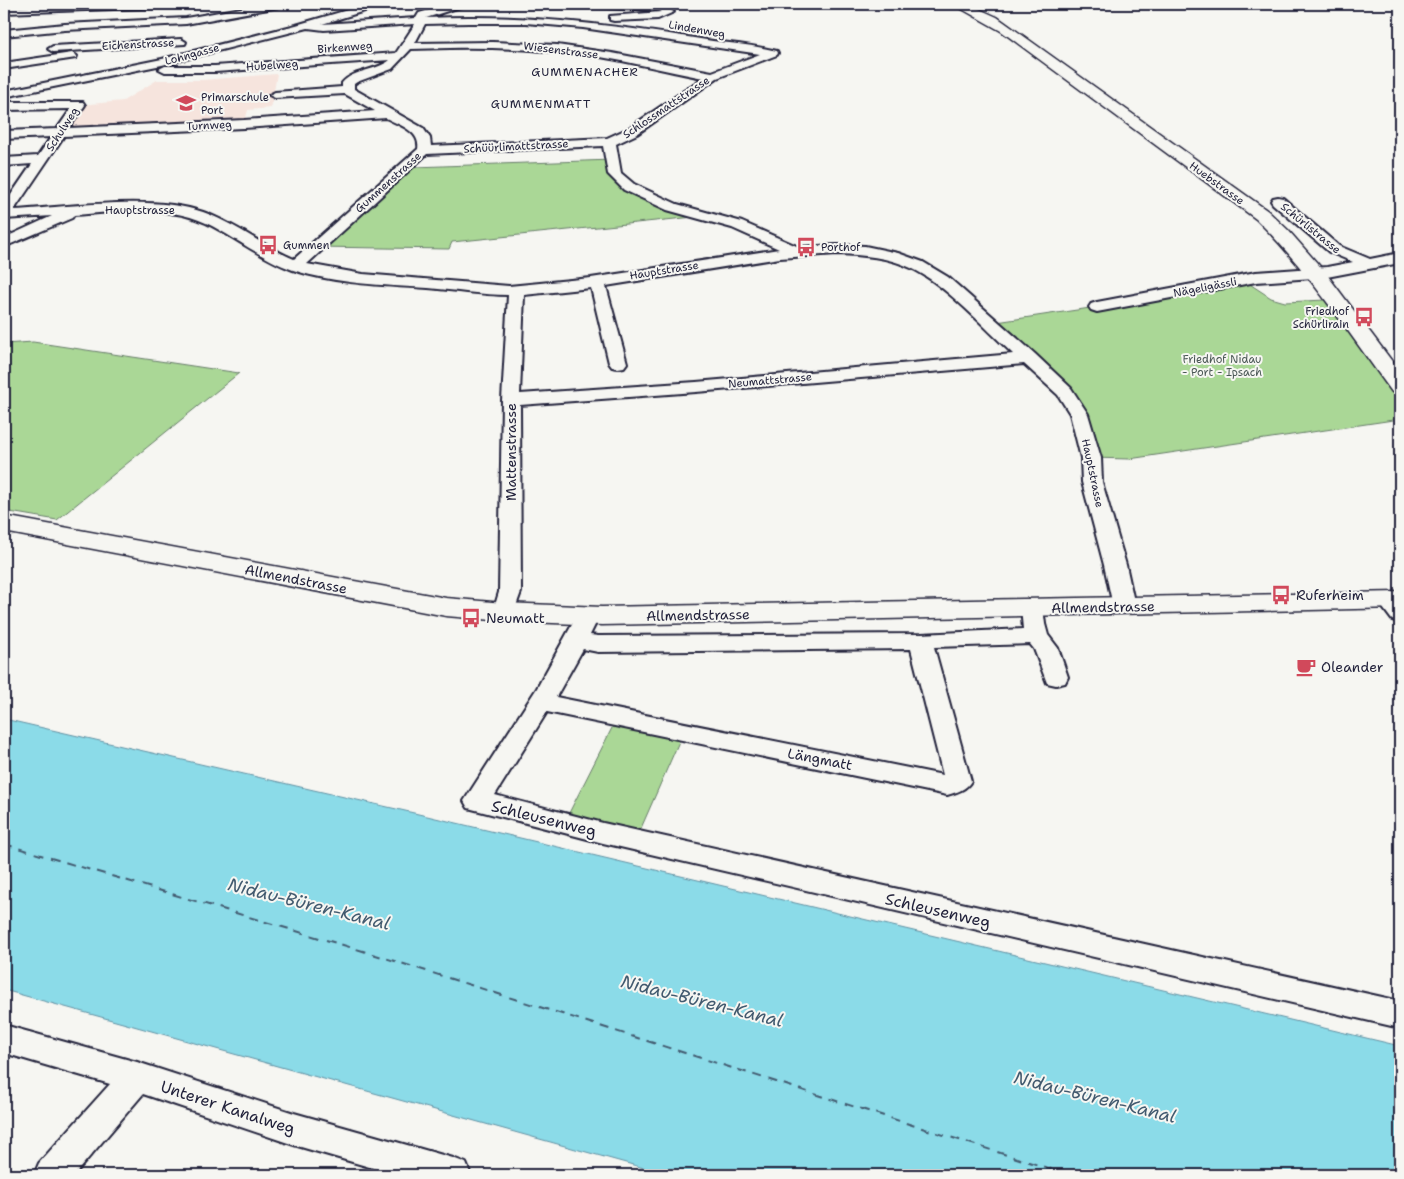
<svg xmlns="http://www.w3.org/2000/svg" width="1404" height="1179" viewBox="0 0 1404 1179" font-family="'Shantell Sans',sans-serif">
  <style>
    .built { fill: #f6e4dd }
    .green { fill: #aad796; stroke: #667c68 }
    .water { fill: #8bdbe8; stroke: #6191a3 }
    .lines { fill: none; stroke-linecap: round; stroke-linejoin: round }
    .ferry { stroke: #425a6f; stroke-width: 2; stroke-dasharray: 9 7; stroke-linecap: butt }
    .street-casing { stroke: #22223b; stroke-width: 4 }
    .secondary-casing { stroke: #22223b; stroke-width: 3 }
    .street { fill: #f6f6f2; fill-rule: evenodd }
    .secondary { fill: #f6f6f2; fill-rule: evenodd }
    .labels { text-anchor: middle; stroke-width: 4; stroke-linejoin: round; paint-order: stroke }
    .far-street-label { font-size: 11px; fill: #22223b; stroke: #f6f6f2 }
    .far-poi-label { font-size: 11px; fill: #22223b; stroke: #f6f6f2; text-anchor: start }
    .far-park-label { font-size: 11px; fill: #4b5856; stroke: #f6f6f2 }
    .far-neighbourhood-label { font-size: 12px; letter-spacing: 1px; fill: #22223b; stroke: #f6f6f2 }
    .street-label { font-size: 14px; fill: #22223b; stroke: #f6f6f2 }
    .poi-label { font-size: 14px; fill: #22223b; stroke: #f6f6f2; text-anchor: start }
    .near-street-label { font-size: 16px; fill: #22223b; stroke: #f6f6f2 }
    .near-water-label { font-size: 18px; font-style: italic; fill: #425a6f; stroke: #f6f6f2 }
  </style>
  <rect width="100%" height="100%" fill="#f6f6f2"/>
  <filter id="ink" filterUnits="userSpaceOnUse"><feTurbulence type="fractalNoise" baseFrequency=".02" numOctaves="2"/><feDisplacementMap in="SourceGraphic" scale="10" xChannelSelector="R" yChannelSelector="G"/><feConvolveMatrix kernelMatrix="1 2 1 2 8 2 1 2 1" color-interpolation-filters="sRGB"/></filter>
  <g filter="url(#ink)">
    <polygon class="built" points="277,74 271,108 248,110 244,124 61,133 79,105 123,101 157,80 202,80"/>
    <g class="green">
      <polygon points="424,150 414,167 612,160 629,187 704,216 452,242 449,249 317,247"/>
      <polygon points="1242,279 1271,298 1285,302 1325,300 1400,400 1400,419 1129,459 1091,458 1079,414 990,323 1097,307"/>
      <polygon points="33,342 239,373 57,520 4,511 4,344"/>
      <polygon points="615,722 681,737 638,835 567,817"/>
    </g>
    <polygon class="water" points="4,719 427,816 1400,1046 1400,1175 669,1175 4,990"/>
    <g class="lines">
      <polyline class="ferry" points="4,844 363,951 1070,1175"/>
      <defs>
        <g id="street">
          <polygon points="96,4 174,4 169,7 4,13 4,7"/>
          <polygon points="264,4 284,4 279,7 186,24 65,30 4,36 4,30 65,24 186,18"/>
          <path d="M368,4H383L381,6L322,24L416,18L419,13L450,4H465L463,6L426,18C520,14 602,23 694,38C721,43 750,44 777,51L778,53L777,55L717,78L637,134L616,144L621,173L634,184L677,204L742,222L799,247L837,245L865,246L898,253L923,262L948,277L1035,354L1071,388L1088,414L1101,458L1102,482L1126,565L1135,606L1132,611L1124,613L1116,611L1113,606L1104,565L1082,482L1081,458L1070,414L1058,395L1024,364L696,392L520,405L521,592L512,617L504,619L496,617L493,612L499,592L502,400L508,295C481,295 455,290 428,288C383,285 336,284 293,270C262,259 235,237 206,223C165,204 117,212 74,215L72,218L4,247V238L52,216L4,219V205L32,164L4,166V158L38,156L51,137L4,139V131L57,129L71,109L4,110V102H83L85,105L69,128L244,120L375,111L345,94L275,98L269,95L275,92L342,87V83C354,69 377,71 390,60L215,72H165L159,69L165,66H215L396,53L415,24L324,30L308,28L162,65L4,97V91L162,59L296,25ZM468,23H526L583,28L760,54L712,72L612,53L557,45L493,42L415,43L425,24ZM450,48C499,47 547,50 595,56C631,62 667,71 703,78L629,128L607,138L431,146L430,138L423,128L354,89V84L357,82L392,69L411,49ZM386,118C399,125 421,131 418,149L294,259C263,246 236,224 203,212C154,194 68,207 14,210L64,136L244,128ZM603,146L608,174L624,190L667,210L732,228L779,249L591,278L509,286L363,274L307,264L427,154ZM837,254C863,255 888,257 911,268C944,283 986,329 1013,354L696,382L520,394L524,295L591,288L609,363L612,367L618,368L624,367L627,363L606,286L780,258Z"/>
          <polygon points="578,4 659,4 674,12 658,19 614,21 610,20 610,16 661,12 657,10 583,7"/>
          <polygon points="181,39 186,42 185,44 53,52 48,49 53,46"/>
          <polygon points="72,53 77,56 76,58 4,69 4,63"/>
          <polygon points="1278,197 1283,198 1339,246 1370,259 1400,253 1400,263 1327,277 1256,282 1097,312 1091,310 1089,307 1091,304 1097,302 1256,272 1327,267 1353,262 1329,252 1273,204 1271,201 1273,198"/>
          <path d="M1388,593C1404,597 1400,608 1400,622L1392,620L1377,600L1380,595Z"/>
          <path d="M1032,601L1040,603L1043,608L1045,624L1048,635L1058,648L1068,677L1065,683L1056,685L1047,683L1034,649L1030,644L934,647L971,781C966,790 957,792 947,795L547,712L495,795L603,823L1400,1001V1028L603,843L468,808L464,801L537,688L579,612L587,610L595,612L599,617L590,635L598,636L921,634L1023,629L1021,608L1024,603ZM583,649L598,652L911,649L943,775L556,697Z"/>
          <polygon points="4,1025 137,1062 294,1113 453,1158 466,1163 471,1175 397,1175 294,1145 143,1094 74,1175 34,1175 39,1163 110,1084 4,1053"/>
        </g>
        <g id="secondary">
          <path d="M953,4H968L997,17L1268,211L1288,230L1325,272L1400,372V394L1392,392C1348,332 1309,271 1256,219L1001,31Z"/>
          <polygon points="4,516 446,598 504,603 602,607 1400,592 1400,608 602,625 504,621 446,616 4,532"/>
        </g>
      </defs>
      <use href="#street" class="street-casing"/>
      <use href="#secondary" class="secondary-casing"/>
      <use href="#street" class="street"/>
      <use href="#secondary" class="secondary"/>
    </g>
  </g>
  <defs>
    <symbol id="school-bare" viewBox="-9 -9 18 18"><path d="M0-5L7-2L0 1L-7-2ZM-4 1L0 2.5L4 1V4Q0 6-4 4Z" fill="#d1495b" stroke="#f6f6f2" stroke-width="2.5" paint-order="stroke"/></symbol>
    <symbol id="bus-bare" viewBox="-9 -9 18 18"><path d="M-5-6H5V4H4V6H2V4H-2V6H-4V4H-5ZM-3.5-4V0h7V-4ZM-3.5 1.2v1.5H-2V1.2ZM2 1.2v1.5H3.5V1.2Z" fill="#d1495b" stroke="#f6f6f2" stroke-width="2.5" paint-order="stroke"/></symbol>
    <symbol id="cafe-bare" viewBox="-9 -9 18 18"><path d="M-5.5-4.5H6V0H3Q3 3.5 0 3.5H-2.5Q-5.5 3.5-5.5 0ZM3-3.2v2h1.7v-2ZM-6 4.5H4V6H-6Z" fill="#d1495b" stroke="#f6f6f2" stroke-width="2.5" paint-order="stroke"/></symbol>
  </defs>
  <g fill-rule="evenodd">
    <use href="#school-bare" x="172" y="89" width="28" height="28"/>
    <use href="#bus-bare" x="254" y="231" width="28" height="28"/>
    <use href="#bus-bare" x="792" y="233" width="28" height="28"/>
    <use href="#bus-bare" x="1350" y="303" width="28" height="28"/>
    <use href="#bus-bare" x="1267" y="581" width="28" height="28"/>
    <use href="#bus-bare" x="457" y="604" width="28" height="28"/>
    <use href="#cafe-bare" x="1292" y="653" width="28" height="28"/>
  </g>
  <g class="labels">
    <g class="far-street-label">
      <text transform="translate(697 29) rotate(10)" y="4">Lindenweg</text>
      <text transform="translate(138 44) rotate(-3)" y="4">Eichenstrasse</text>
      <text transform="translate(345 47) rotate(-4)" y="4">Birkenweg</text>
      <text transform="translate(561 50) rotate(7)" y="4">Wiesenstrasse</text>
      <text transform="translate(192 54) rotate(-15)" y="4">Lohngasse</text>
      <text transform="translate(272 65) rotate(-4)" y="4">Hubelweg</text>
      <text transform="translate(666 107) rotate(-34)" y="4">Schlossmattstrasse</text>
      <text transform="translate(209 125) rotate(-3)" y="4">Turnweg</text>
      <text transform="translate(62 129) rotate(-57)" y="4">Schulweg</text>
      <text transform="translate(516 146) rotate(-3)" y="4">Schüürlimattstrasse</text>
      <text transform="translate(388 182) rotate(-42)" y="4">Gummenstrasse</text>
      <text transform="translate(1217 183) rotate(36)" y="4">Huebstrasse</text>
      <text x="140" y="214">Hauptstrasse</text>
      <text transform="translate(1311 228) rotate(39)" y="4">Schürlistrasse</text>
      <text transform="translate(664 270) rotate(-9)" y="4">Hauptstrasse</text>
      <text transform="translate(1205 287) rotate(-11)" y="4">Nägeligässli</text>
      <text transform="translate(770 380) rotate(-5)" y="4">Neumattstrasse</text>
      <text transform="translate(1093 473) rotate(78)" y="4">Hauptstrasse</text>
    </g>
    <g class="far-poi-label">
      <text x="201" y="101">Primarschule<tspan x="201" dy="13">Port</tspan></text>
      <text x="283" y="249">Gummen</text>
      <text x="821" y="251">Porthof</text>
      <text x="1349" y="315" text-anchor="end">Friedhof<tspan x="1349" dy="13">Schürlirain</tspan></text>
    </g>
    <g class="far-park-label">
      <text x="1222" y="363">Friedhof Nidau<tspan x="1222" dy="13">- Port - Ipsach</tspan></text>
    </g>
    <g class="far-neighbourhood-label">
      <text x="585" y="76">GUMMENACHER</text>
      <text x="541" y="108">GUMMENMATT</text>
    </g>
    <g class="street-label">
      <text transform="translate(511 452) rotate(-90)" y="5">Mattenstrasse</text>
      <text transform="translate(296 579) rotate(11)" y="5">Allmendstrasse</text>
      <text transform="translate(1103 607) rotate(-1)" y="5">Allmendstrasse</text>
      <text transform="translate(698 615) rotate(-1)" y="5">Allmendstrasse</text>
      <text transform="translate(820 759) rotate(11)" y="5">Längmatt</text>
    </g>
    <g class="poi-label">
      <text x="1296" y="600">Ruferheim</text>
      <text x="486" y="623">Neumatt</text>
      <text x="1321" y="672">Oleander</text>
    </g>
    <g class="near-street-label">
      <text transform="translate(544 818) rotate(14)" y="6">Schleusenweg</text>
      <text transform="translate(938 910) rotate(13)" y="6">Schleusenweg</text>
      <text transform="translate(228 1107) rotate(18)" y="6">Unterer Kanalweg</text>
    </g>
    <g class="near-water-label">
      <text transform="translate(309 904) rotate(14)" y="6">Nidau-Büren-Kanal</text>
      <text transform="translate(702 1001) rotate(14)" y="6">Nidau-Büren-Kanal</text>
      <text transform="translate(1095 1097) rotate(14)" y="6">Nidau-Büren-Kanal</text>
    </g>
  </g>
  <rect width="1404" height="1179" fill="none" stroke="#f6f6f2" stroke-width="20"/>
  <rect x="10" y="10" width="1384" height="1159" fill="none" stroke="#22223b" stroke-width="2" filter="url(#ink)"/>
</svg>
